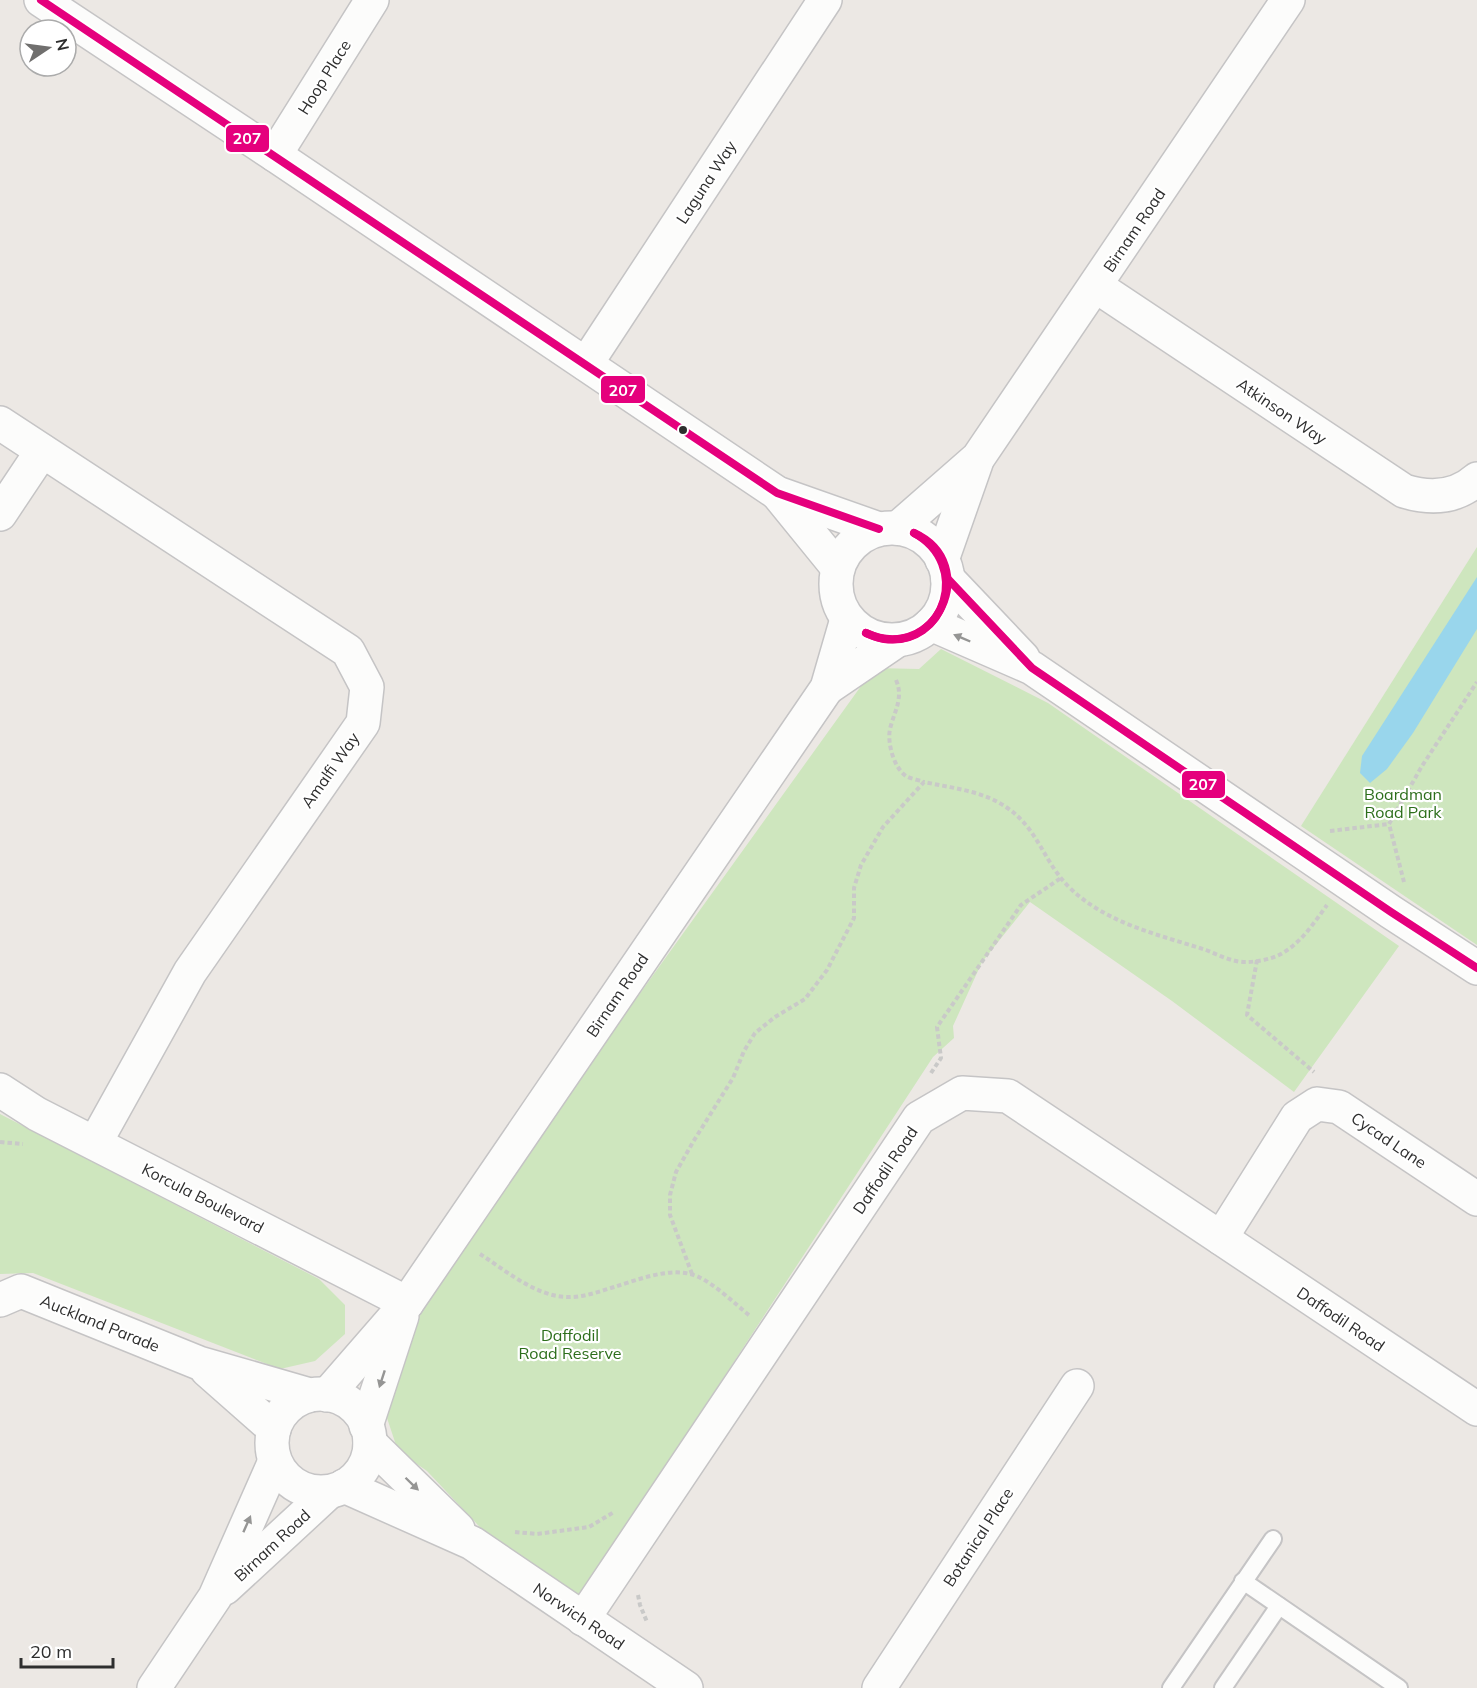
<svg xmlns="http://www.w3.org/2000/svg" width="1477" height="1688" viewBox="0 0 1477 1688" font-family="Mulish,sans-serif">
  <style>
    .green { fill: #cee6be }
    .water { fill: #99d6ec }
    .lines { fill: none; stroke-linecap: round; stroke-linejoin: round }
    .service-casing { stroke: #c5c4c5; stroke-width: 20 }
    .minor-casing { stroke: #c5c4c5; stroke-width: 36 }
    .tertiary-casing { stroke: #c5c4c5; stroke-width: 36 }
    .path { stroke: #c9c9c8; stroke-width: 4; stroke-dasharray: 4.5 3; stroke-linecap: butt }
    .service { stroke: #fcfcfb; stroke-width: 16 }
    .minor { stroke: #fcfcfb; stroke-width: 33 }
    .tertiary { stroke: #fcfcfb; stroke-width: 33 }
    .bus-1-casing { stroke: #fff; stroke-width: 12 }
    .bus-1 { stroke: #e5007d; stroke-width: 8 }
    .oneway { fill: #959594 }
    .bus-dot { fill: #2e2e2e; stroke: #fff; stroke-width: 2 }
    .labels { text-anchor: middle; stroke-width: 4.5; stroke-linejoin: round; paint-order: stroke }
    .street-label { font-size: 16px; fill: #2e2e2e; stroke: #fff }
    .park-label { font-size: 16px; fill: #2c6e1b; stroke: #fff }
    .line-badge { stroke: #fff; stroke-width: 2 }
    .badge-label { font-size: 16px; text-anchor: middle; font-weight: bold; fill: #fff }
  </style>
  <rect width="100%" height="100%" fill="#ece8e4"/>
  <g class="green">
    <polygon points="1477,547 1477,945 1301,826"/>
    <polygon points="941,649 1048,703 1399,946 1294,1092 1172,1001 1030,902 982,962 953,1026 954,1038 933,1057 579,1599 493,1541 427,1471 398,1451 387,1418 414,1317 446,1263 874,668 919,669"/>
    <polygon points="0,1114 319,1279 345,1305 345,1334 315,1361 280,1369 33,1273 0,1274"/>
  </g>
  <polygon class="water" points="1477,577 1477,629 1413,733 1387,769 1370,783 1360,773 1362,756"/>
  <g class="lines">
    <defs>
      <g id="service">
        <polyline points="1243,1581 1399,1688"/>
        <polyline points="1171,1688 1273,1539"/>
        <polyline points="1223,1688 1279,1606"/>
      </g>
      <g id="minor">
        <polyline points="275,155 372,0"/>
        <path d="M1096,286L1404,491C1430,499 1456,498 1477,479"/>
        <polyline points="586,364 825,0"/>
        <polyline points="0,423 348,651 367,687 363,723 190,972 95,1143"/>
        <polyline points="0,514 42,451"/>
        <polyline points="0,1090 37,1114 407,1303"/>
        <polyline points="1221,1238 1297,1117 1317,1104 1339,1107 1477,1199"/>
        <polyline points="0,1300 21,1291 199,1363 310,1395"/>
        <polyline points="207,1370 274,1429"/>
        <polyline points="370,1443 458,1529"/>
        <polyline points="344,1486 472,1543 686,1688"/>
        <polyline points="583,1619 919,1118 962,1093 1008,1096 1477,1409"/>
        <polyline points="879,1688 1077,1386"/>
      </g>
      <g id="tertiary">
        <polyline points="41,0 275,155 777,493 879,529"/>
        <polyline points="777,493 838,568"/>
        <polyline points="898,528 978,458 1288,0"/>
        <circle cx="892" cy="584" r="56"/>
        <polyline points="942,560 976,463"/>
        <polyline points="948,579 1023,658"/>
        <polyline points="931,624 1032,668 1391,912 1477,968"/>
        <polyline points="827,688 896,641"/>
        <circle cx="321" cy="1443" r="49"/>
        <polyline points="327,1395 407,1303 827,688 847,619"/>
        <polyline points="366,1426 402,1316"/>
        <polyline points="225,1588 329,1492"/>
        <polyline points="154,1688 215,1597 275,1461"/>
      </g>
    </defs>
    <use href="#service" class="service-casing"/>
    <use href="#minor" class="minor-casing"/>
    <use href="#tertiary" class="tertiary-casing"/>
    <g class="path">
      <path d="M896,680C904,698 894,712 890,729C887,743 894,768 906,776C911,779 919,780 924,782"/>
      <polyline points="1330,831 1389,824"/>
      <polyline points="1404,882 1389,824 1422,766 1477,682"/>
      <polyline points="1257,960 1247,1015 1314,1072"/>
      <polyline points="931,1073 941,1058 937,1027 1021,905 1061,878"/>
      <polyline points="0,1142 23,1144"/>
      <path d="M480,1254C505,1270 534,1295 565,1297C582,1298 598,1292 614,1287C637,1280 667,1268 690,1274C709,1278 735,1304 750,1316"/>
      <path d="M692,1274L670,1215V1195L676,1172L693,1142L733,1078L744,1051L755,1033L775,1017L805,999L827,970L854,918V888L861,865L883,827L924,782C952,788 983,791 1006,807C1039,829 1043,862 1070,888C1107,924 1160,935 1206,950C1216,954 1226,959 1236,961C1248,964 1270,960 1281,954C1301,943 1314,923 1327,905"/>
      <polyline points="515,1532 537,1534 589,1527 614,1512"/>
      <polyline points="638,1595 640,1605 647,1622"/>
    </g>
    <use href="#service" class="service"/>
    <use href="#minor" class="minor"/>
    <use href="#tertiary" class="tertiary"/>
    <defs>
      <g id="bus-1">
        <polyline points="41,0 777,493 879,529"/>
        <polyline points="948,579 1032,668 1391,912 1477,968"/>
        <path d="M866,633C871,635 878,638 884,639C946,647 971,564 914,533"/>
        <path d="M866,633C936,665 982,564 914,533"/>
      </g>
    </defs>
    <use href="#bus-1" class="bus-1-casing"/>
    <use href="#bus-1" class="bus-1"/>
  </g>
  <defs><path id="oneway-solid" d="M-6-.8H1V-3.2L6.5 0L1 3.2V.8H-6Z" transform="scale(1.5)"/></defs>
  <g class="oneway">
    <use href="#oneway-solid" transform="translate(962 638) rotate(-157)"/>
    <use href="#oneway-solid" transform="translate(382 1379) rotate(108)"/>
    <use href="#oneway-solid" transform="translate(412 1484) rotate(44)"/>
    <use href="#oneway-solid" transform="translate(247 1524) rotate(-66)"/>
  </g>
  <circle class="bus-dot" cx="683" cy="430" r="5"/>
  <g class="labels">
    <g class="street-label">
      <text transform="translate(324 77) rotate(-58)" y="6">Hoop Place</text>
      <text transform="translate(706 182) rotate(-57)" y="6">Laguna Way</text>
      <text transform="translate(1134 230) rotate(-56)" y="6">Birnam Road</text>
      <text transform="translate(1282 411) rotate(34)" y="6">Atkinson Way</text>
      <text transform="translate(330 770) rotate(-55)" y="6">Amalfi Way</text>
      <text transform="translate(617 995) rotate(-56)" y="6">Birnam Road</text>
      <text transform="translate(1389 1140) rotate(34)" y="6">Cycad Lane</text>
      <text transform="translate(885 1170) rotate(-56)" y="6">Daffodil Road</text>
      <text transform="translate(203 1198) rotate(27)" y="6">Korcula Boulevard</text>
      <text transform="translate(1341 1319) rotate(34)" y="6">Daffodil Road</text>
      <text transform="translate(100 1323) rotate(22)" y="6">Auckland Parade</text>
      <text transform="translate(978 1537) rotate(-57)" y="6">Botanical Place</text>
      <text transform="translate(272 1545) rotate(-43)" y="6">Birnam Road</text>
      <text transform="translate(579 1616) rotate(34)" y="6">Norwich Road</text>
    </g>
    <g class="park-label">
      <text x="1403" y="800">Boardman<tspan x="1403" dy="18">Road Park</tspan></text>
      <text x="570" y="1341">Daffodil<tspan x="570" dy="18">Road Reserve</tspan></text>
    </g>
  </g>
  <g class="line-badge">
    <rect x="225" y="124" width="45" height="29" rx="6" fill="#e5007d"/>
    <rect x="600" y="375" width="46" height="29" rx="6" fill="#e5007d"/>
    <rect x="1181" y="770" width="45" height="29" rx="6" fill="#e5007d"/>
  </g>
  <g class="badge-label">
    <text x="247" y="144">207</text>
    <text x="623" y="396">207</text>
    <text x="1203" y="790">207</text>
  </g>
  <g transform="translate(48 48) rotate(77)"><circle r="28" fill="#ffffff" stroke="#ababab" stroke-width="1.5"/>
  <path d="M0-4.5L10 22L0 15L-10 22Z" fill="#706f6e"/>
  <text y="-9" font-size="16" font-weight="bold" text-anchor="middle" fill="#2e2e2e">N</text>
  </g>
  <path d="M21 1658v9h92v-9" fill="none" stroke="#2e2e2e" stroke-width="3"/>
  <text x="30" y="1658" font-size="18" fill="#2e2e2e" stroke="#ffffff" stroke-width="4.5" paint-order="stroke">20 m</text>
</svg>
